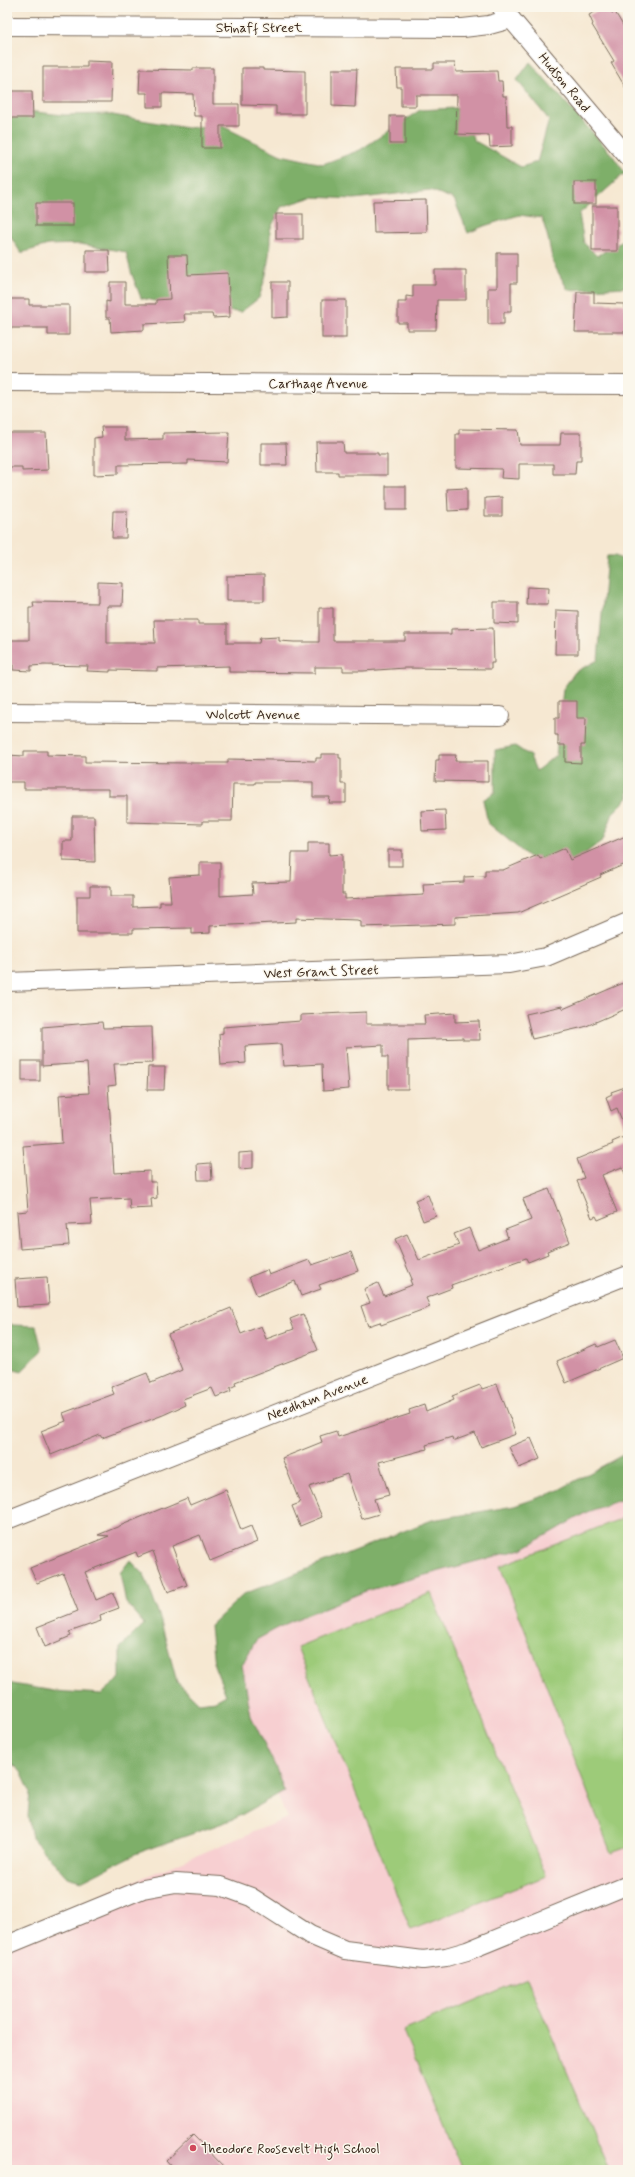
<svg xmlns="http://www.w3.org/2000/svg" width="635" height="2177" viewBox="0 0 635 2177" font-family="Mynerve,sans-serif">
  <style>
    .built { fill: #f7cfd1 }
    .green { fill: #9dcb79; stroke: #6c7a4c }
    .forest { fill: #7eaf69; stroke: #5c6c44 }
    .building { fill: #d191a5 }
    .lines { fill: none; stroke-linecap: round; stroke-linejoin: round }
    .minor-casing { stroke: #7c6c5d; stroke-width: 20 }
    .minor { stroke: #fff; stroke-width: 18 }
    .poi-dot { fill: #d1495b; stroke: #fbf7ec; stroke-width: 1.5 }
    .labels { text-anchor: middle; stroke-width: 3; stroke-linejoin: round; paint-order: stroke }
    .street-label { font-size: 14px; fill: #3b2a1e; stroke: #fbf7ec }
    .poi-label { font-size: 14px; fill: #3b2a1e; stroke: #fbf7ec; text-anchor: start }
  </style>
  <rect width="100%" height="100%" fill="#fbf7ec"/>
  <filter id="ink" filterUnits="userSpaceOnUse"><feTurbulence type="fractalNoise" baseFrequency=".025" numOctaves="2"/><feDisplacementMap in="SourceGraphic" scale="8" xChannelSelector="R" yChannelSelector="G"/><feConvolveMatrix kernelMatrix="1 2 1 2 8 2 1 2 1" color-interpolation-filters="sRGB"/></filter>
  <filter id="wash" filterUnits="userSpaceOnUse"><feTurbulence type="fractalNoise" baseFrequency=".012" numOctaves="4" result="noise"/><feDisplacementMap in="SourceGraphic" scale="16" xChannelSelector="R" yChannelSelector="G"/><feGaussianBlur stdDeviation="0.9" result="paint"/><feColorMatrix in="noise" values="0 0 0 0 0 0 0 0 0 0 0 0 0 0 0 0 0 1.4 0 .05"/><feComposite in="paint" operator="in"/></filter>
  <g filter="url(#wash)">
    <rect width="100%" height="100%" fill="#f6e8d2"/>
    <polygon class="built" points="628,1479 628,2170 7,2170 7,1934 287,1818 215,1642"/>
    <g class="green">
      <polygon points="628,1516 628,1847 611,1853 500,1566"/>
      <polygon points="431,1593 546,1876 411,1930 297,1647"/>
      <polygon points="527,1978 609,2170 462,2170 403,2031"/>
    </g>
    <g class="forest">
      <polygon points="530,62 613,156 625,173 579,214 584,243 597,256 628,238 628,287 568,290 553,263 548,238 542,218 519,215 484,226 468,233 454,199 430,190 354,199 313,197 281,207 270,230 270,248 266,275 259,298 241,312 191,309 141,298 131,272 126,252 80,244 48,245 21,253 9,234 7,233 7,109 64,115 107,114 187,128 220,125 281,155 323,164 360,150 420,110 456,108 475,141 521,167 537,162 549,120 517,80"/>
      <polygon points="607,556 615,556 628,562 628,798 613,813 603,840 553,877 488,823 483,800 495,792 495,750 515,746 530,756 536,771 556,755 563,689 575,672 598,660"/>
      <polygon points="7,1322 13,1325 36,1326 42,1350 22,1371 7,1367"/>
      <polygon points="628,1452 628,1497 587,1512 522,1549 366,1591 291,1621 256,1640 242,1665 251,1716 276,1768 284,1791 234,1819 135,1854 81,1881 67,1877 32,1838 28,1816 30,1791 21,1772 7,1758 7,1683 54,1691 102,1694 120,1678 120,1648 144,1624 126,1603 120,1573 130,1560 144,1574 159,1615 177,1682 199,1703 215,1701 226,1695 214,1665 210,1626 244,1594 432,1520 514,1506 555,1492"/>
    </g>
    <g id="blocks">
      <g class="building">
        <polygon points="604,7 609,7 612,13 615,12 628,34 628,92 611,63 614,61 592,25 593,24 589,15"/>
        <polygon points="87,61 112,62 111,102 43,102 43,67 87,67"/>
        <polygon points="434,63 455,63 456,72 497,71 498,81 502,81 503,96 506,96 507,126 512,126 512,146 490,147 489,135 456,134 457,95 416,95 416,106 401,106 401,87 397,87 396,69 434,69"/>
        <polygon points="193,68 213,68 213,104 239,104 239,126 220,126 220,148 202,148 202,116 194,116 193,94 162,93 162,107 147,107 147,93 139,93 140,69 193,70"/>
        <polygon points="242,68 263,68 263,70 305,71 305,114 276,114 276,106 242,105"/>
        <polygon points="332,69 357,69 355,107 332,106"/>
        <polygon points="7,91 32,91 33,118 7,118"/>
        <rect x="390" y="116" width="15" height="28"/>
        <rect x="574" y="182" width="22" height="22"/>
        <polygon points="426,200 427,232 374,233 373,201"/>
        <rect x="36" y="203" width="37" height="23"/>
        <rect x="592" y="206" width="25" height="45"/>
        <rect x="276" y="214" width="27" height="25"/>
        <polygon points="86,250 109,250 110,272 86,272"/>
        <polygon points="497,253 517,253 517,283 511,283 511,312 504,312 504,324 488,324 488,288 497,288"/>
        <polygon points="168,255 187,255 188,275 228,273 230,317 213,318 212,314 184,314 185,322 144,324 144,330 111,332 110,318 106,318 106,301 110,302 110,282 125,282 125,304 156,304 156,300 170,299"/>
        <polygon points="435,270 466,270 466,300 437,300 436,330 407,330 407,323 398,323 398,302 406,302 406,296 413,297 413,285 435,285"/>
        <polygon points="272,282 288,282 288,317 272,318"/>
        <polygon points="577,292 594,292 594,303 624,304 624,308 628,308 628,332 575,332"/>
        <polygon points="7,299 29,299 29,305 69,305 69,335 48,335 48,328 7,328"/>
        <rect x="322" y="300" width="24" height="38"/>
        <polygon points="101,427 125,427 125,440 163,439 163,433 229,432 227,462 188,460 188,464 118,465 118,474 94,475 94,438 102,437"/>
        <polygon points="459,429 518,430 520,445 560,445 561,433 581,433 581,461 576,461 575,474 553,474 553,464 519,464 519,479 501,478 502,469 456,468 456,434 459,434"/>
        <polygon points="8,433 46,433 48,470 22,471 22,467 8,467"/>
        <polygon points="316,442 343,442 344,453 378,453 378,455 387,455 387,475 338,475 338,472 317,472"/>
        <polygon points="261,443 286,443 287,465 261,465"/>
        <rect x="386" y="486" width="20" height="24"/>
        <polygon points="467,488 467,510 448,511 447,489"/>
        <polygon points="502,497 502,516 485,516 485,498"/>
        <polygon points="113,511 127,511 126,538 112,538"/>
        <polygon points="264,575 264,601 227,601 227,576"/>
        <polygon points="98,582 123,583 122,606 107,606 107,643 155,643 154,620 198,620 198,624 227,624 227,643 259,643 260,638 279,637 279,641 294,642 319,642 319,608 333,608 333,641 405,641 405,634 451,634 451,629 493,628 494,663 491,663 491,669 405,668 363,671 343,671 343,667 315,667 315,673 229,672 229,666 157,668 157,671 110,670 110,672 87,671 88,666 44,665 31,666 31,671 13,670 13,665 11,665 11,640 29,640 29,607 34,607 33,602 98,603"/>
        <polygon points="527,587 549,588 548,604 526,604"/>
        <polygon points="494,602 518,602 518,624 494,623"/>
        <polygon points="556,610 578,611 578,654 555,654"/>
        <polygon points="559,701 577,701 577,718 586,718 585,745 581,745 581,763 565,762 565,745 558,745 558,735 555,735 555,718 559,718"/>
        <polygon points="24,751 47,751 47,755 85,756 85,762 192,763 228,763 228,759 316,761 316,758 321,758 321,754 339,754 339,758 341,758 341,784 346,784 346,803 329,803 330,797 313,797 313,782 255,782 255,784 233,784 232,821 203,821 203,824 127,822 127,796 109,796 109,789 24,789 24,782 7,782 7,755 24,756"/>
        <polygon points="439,755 456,755 455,761 488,761 488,782 435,781 436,760 439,760"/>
        <polygon points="445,810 446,830 422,831 421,811"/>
        <polygon points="72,816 94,816 95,862 63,861 63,841 72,841"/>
        <polygon points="628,835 628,863 600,875 601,877 518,913 455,917 455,924 361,927 361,921 358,920 296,918 296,922 210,926 210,933 192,934 192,928 133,929 133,933 77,933 77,896 90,896 90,886 111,886 111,896 133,896 133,907 160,906 160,902 171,902 169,877 200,875 200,862 220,862 220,896 253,894 252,883 291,882 292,853 308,853 308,843 329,843 329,855 342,854 342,894 345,894 345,899 424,895 423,884 464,882 464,877 485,876 485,870 503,870 538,855 540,859 565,848 570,860"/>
        <rect x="388" y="850" width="14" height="16"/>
        <polygon points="628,981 628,1008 584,1027 532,1039 526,1014 562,1006 563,1009"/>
        <polygon points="366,1012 366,1024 425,1024 424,1015 455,1013 455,1022 479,1021 480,1040 463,1040 463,1038 408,1040 408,1089 388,1089 388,1057 383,1057 383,1045 346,1047 349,1089 323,1091 322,1064 283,1066 281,1044 245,1046 246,1063 221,1065 219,1034 223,1033 223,1027 301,1021 301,1015"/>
        <polygon points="102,1022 103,1028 152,1027 153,1063 114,1064 116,1085 108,1086 114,1173 150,1171 150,1182 156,1182 157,1198 151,1199 152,1208 130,1209 129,1198 90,1200 92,1224 67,1225 69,1245 20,1249 17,1212 28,1211 23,1146 62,1143 59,1095 89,1093 87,1063 42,1066 42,1027"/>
        <rect x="22" y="1061" width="18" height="20"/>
        <polygon points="148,1067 165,1067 164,1090 147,1090"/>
        <polygon points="628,1086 628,1133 627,1133 617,1108 611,1111 606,1097 612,1094 611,1092"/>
        <polygon points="628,1135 628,1180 622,1167 602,1175 617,1212 598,1220 596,1216 592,1218 577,1181 584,1178 577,1159 613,1144 612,1142"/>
        <polygon points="253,1152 253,1168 239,1169 239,1153"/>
        <polygon points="211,1163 212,1180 198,1180 197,1164"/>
        <polygon points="549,1189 570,1242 547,1251 548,1254 528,1262 526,1258 451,1285 452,1288 426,1298 430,1307 381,1325 380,1322 368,1326 361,1306 370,1303 364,1289 378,1283 384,1296 412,1285 410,1280 412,1279 395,1239 407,1234 419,1260 459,1245 454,1234 469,1228 478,1250 508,1238 505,1230 531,1220 523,1199"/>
        <polygon points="428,1195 436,1216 423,1221 415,1200"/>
        <polygon points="351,1252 358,1271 319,1285 321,1289 301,1296 295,1281 257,1296 249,1277 267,1270 269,1275 309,1260 312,1265"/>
        <polygon points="47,1277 49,1305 17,1307 15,1279"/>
        <polygon points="231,1308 241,1334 261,1326 266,1339 294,1329 290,1319 303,1314 318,1350 235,1382 236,1385 230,1388 231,1391 216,1397 212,1388 183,1399 185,1405 163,1415 102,1438 100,1435 51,1455 41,1431 66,1421 63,1413 114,1394 111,1387 147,1373 151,1383 182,1370 168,1334"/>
        <polygon points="615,1340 623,1358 566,1383 557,1361 596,1344 598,1347"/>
        <polygon points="497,1384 516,1434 481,1447 475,1433 453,1441 452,1437 426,1445 427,1449 379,1462 389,1495 374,1499 379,1514 362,1519 347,1474 309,1487 322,1517 300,1526 292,1506 300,1503 282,1458 322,1442 320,1436 336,1431 338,1437 410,1414 409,1410 424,1405 426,1412 454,1400 452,1396 480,1385 482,1389"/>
        <polygon points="531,1438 540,1459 519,1468 509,1447"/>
        <polygon points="226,1490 241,1530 251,1526 257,1542 210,1561 200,1535 172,1546 187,1585 168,1592 153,1551 138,1557 136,1552 85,1572 96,1600 113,1593 119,1608 100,1615 101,1621 69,1632 71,1636 45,1647 37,1627 78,1611 63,1573 37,1583 30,1568 109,1536 98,1535 187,1498 190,1505"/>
        <polygon points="193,2135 227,2170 174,2170 166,2161"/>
      </g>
    </g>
  </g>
  <g filter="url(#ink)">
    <use href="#blocks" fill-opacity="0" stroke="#7c6c5d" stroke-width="1"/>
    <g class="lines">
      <defs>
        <g id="minor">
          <polyline points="501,7 628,157"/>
          <polyline points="7,26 463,28 489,25 511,19"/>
          <polyline points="7,382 628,385"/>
          <polyline points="7,712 500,716"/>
          <polyline points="7,982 509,964 546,957 628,922"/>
          <polyline points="7,1520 628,1275"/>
          <polyline points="7,1945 143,1889 176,1883 221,1886 251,1897 310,1935 345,1950 423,1960 446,1957 467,1951 628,1885"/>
        </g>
      </defs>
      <use href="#minor" class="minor-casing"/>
      <use href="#minor" class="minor"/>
    </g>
  </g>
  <circle class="poi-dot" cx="193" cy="2148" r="4"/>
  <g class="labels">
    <g class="street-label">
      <text x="259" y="32">Stinaff Street</text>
      <text transform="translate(565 82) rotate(50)" y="5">Hudson Road</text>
      <text x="318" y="388">Carthage Avenue</text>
      <text x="253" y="719">Wolcott Avenue</text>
      <text transform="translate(321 971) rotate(-2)" y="5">West Grant Street</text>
      <text transform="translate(317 1397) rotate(-21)" y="5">Needham Avenue</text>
    </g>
    <g class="poi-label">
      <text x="201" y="2153">Theodore Roosevelt High School</text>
    </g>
  </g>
  <rect width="635" height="2177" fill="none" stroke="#fbf7ec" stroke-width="24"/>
</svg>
